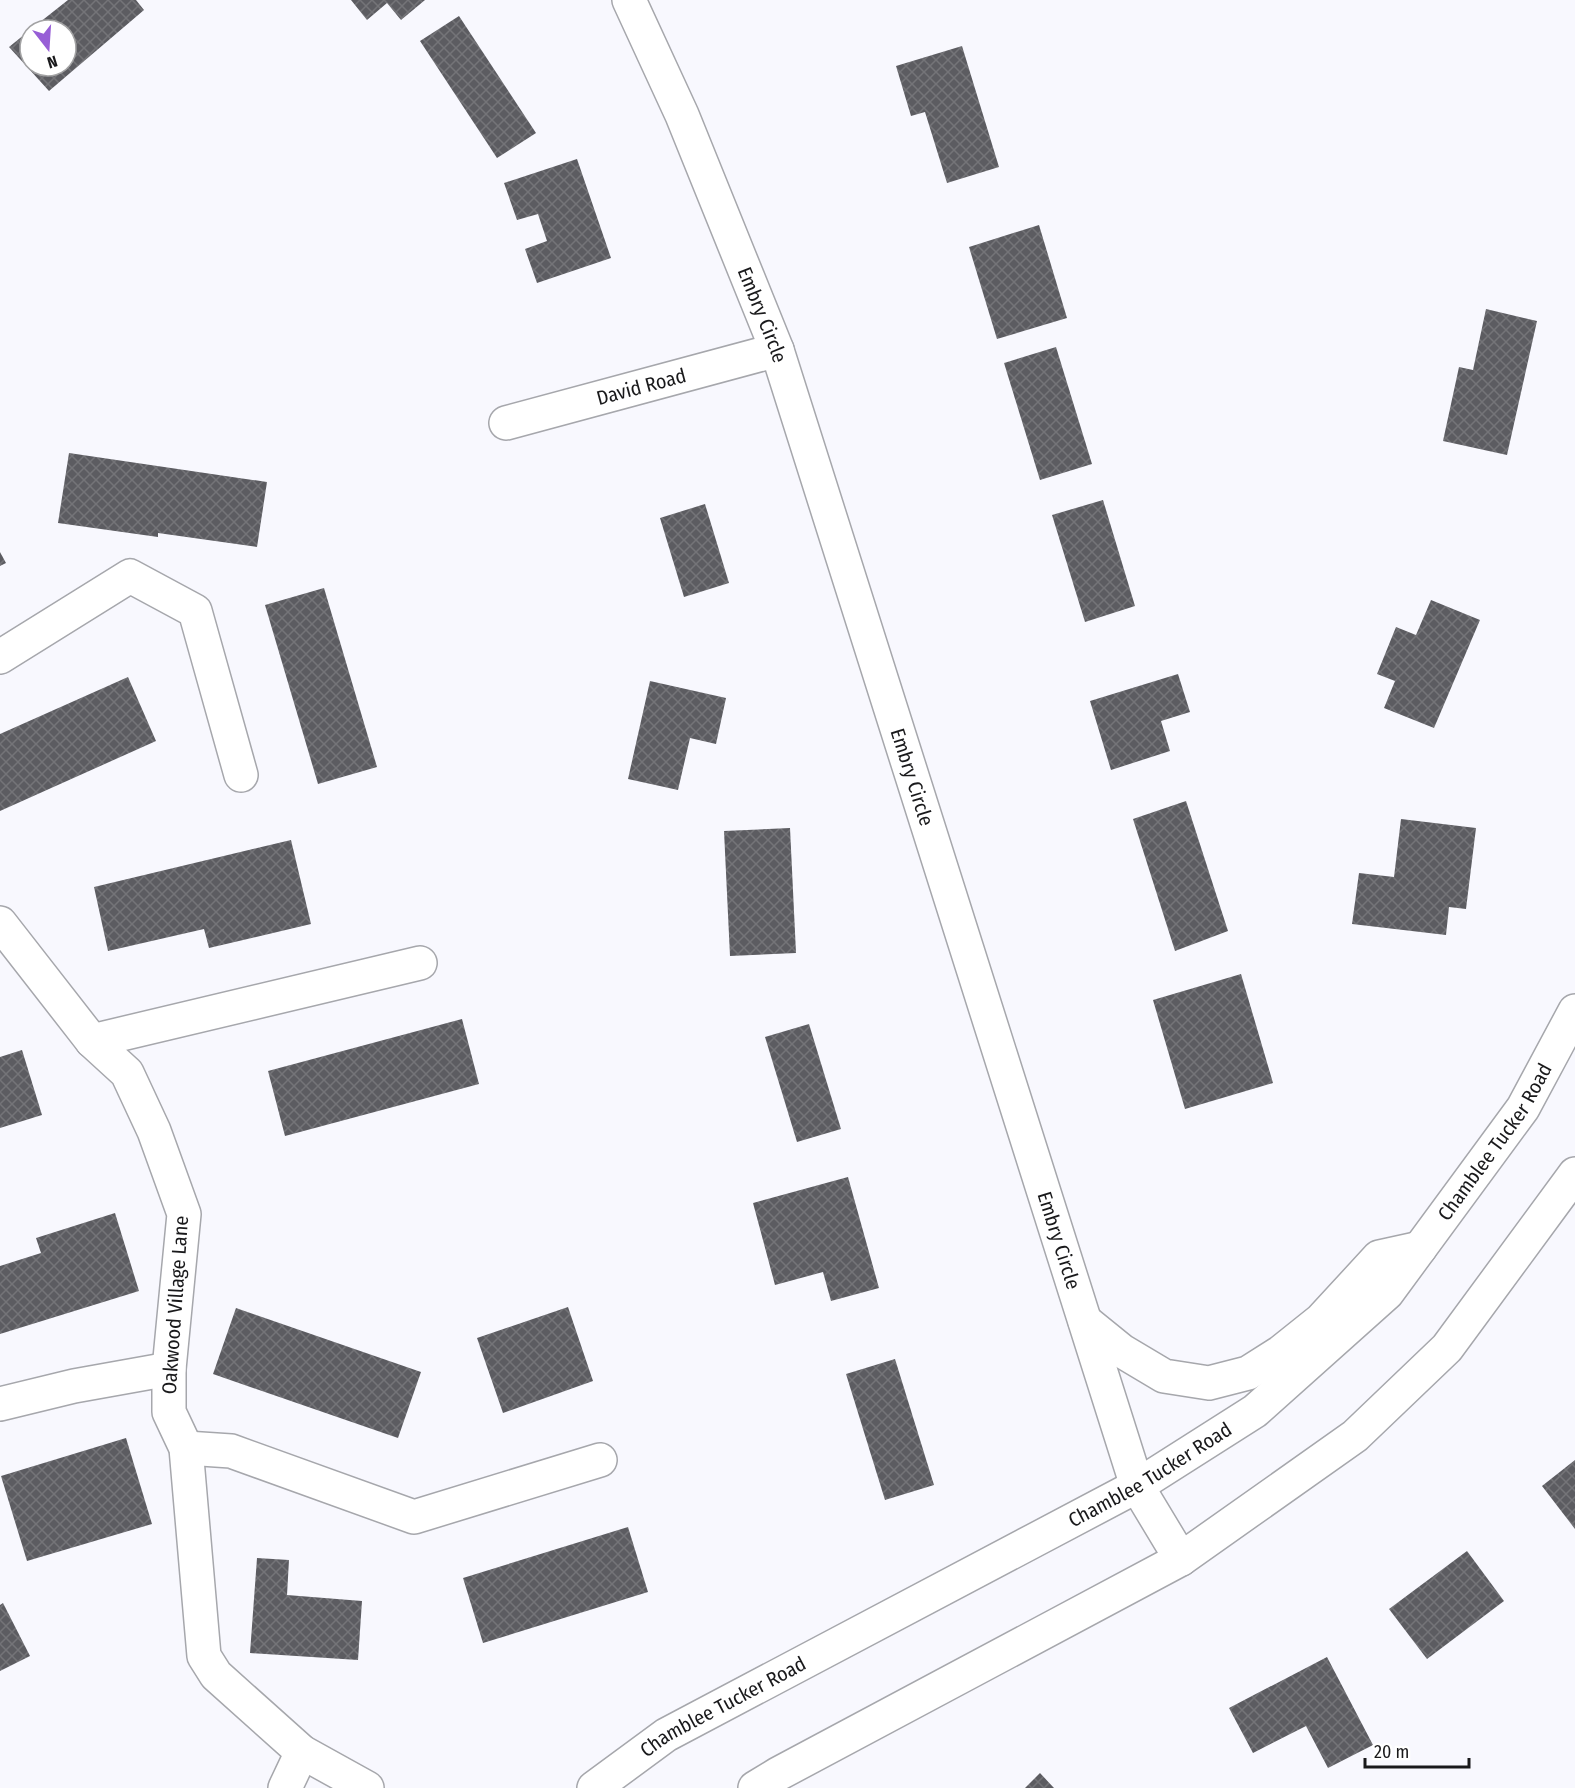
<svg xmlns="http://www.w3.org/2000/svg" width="1575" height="1788" viewBox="0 0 1575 1788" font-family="'Fira Sans Condensed',sans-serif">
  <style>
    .building { fill: url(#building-cross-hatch) }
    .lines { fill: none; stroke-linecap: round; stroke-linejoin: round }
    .minor-casing { stroke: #a6a7ac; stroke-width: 36 }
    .major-casing { stroke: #a6a7ac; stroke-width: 36 }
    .minor { stroke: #fff; stroke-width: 33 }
    .major { stroke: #fff; stroke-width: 33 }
    .labels { text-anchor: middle; stroke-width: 6; stroke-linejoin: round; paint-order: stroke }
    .street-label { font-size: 20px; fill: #19191b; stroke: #fff }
  </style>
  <defs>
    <pattern id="building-cross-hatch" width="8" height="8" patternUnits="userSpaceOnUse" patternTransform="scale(1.5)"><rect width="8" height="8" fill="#5c5c61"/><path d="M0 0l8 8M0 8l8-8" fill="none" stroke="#747478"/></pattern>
  </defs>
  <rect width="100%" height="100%" fill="#f8f8fe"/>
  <g class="building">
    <polygon points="68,0 136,0 144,10 49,91 9,47 30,30 30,66 66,66 66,30 30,30"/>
    <polygon points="351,0 425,0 401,20 387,3 367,20"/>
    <polygon points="459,16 536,133 497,158 420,41"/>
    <polygon points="962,46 999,167 947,183 925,112 911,116 896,66"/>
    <polygon points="577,159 611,258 537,283 525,249 547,241 538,214 517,220 504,183"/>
    <polygon points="1039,225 1067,318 997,339 969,247"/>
    <polygon points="1486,309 1537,321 1507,455 1443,441 1459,367 1473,370"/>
    <polygon points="1056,347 1092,464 1040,480 1004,363"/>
    <polygon points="69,453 267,482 257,547 158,533 158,537 58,523"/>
    <polygon points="1103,500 1135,606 1085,622 1052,515"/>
    <polygon points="705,504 729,583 684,597 660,518"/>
    <polygon points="0,552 6,563 0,566"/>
    <polygon points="324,588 377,767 318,784 265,605"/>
    <polygon points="1431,600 1480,620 1434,728 1384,708 1395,681 1377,674 1396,627 1416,635"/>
    <polygon points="1178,674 1190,712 1161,721 1170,751 1111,770 1090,701"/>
    <polygon points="128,677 156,741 0,811 0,734"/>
    <polygon points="650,681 726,698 716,744 690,738 678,790 628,779"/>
    <polygon points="1186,801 1228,931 1175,951 1133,819"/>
    <polygon points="1401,819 1476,828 1466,909 1449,907 1446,935 1352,924 1359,873 1394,877"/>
    <polygon points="790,828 796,953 730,956 724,831"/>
    <polygon points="291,840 311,924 209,948 204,929 108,951 94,887"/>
    <polygon points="1241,974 1273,1083 1185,1109 1153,1000"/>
    <polygon points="462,1019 479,1084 285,1136 268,1071"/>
    <polygon points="809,1024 841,1129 797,1142 765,1037"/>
    <polygon points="22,1050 42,1115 0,1128 0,1057"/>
    <polygon points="848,1177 879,1288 831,1301 823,1272 775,1285 753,1203"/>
    <polygon points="115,1213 139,1291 0,1334 0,1266 41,1253 36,1238"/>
    <polygon points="568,1307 593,1381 503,1413 477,1338"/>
    <polygon points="236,1308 421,1372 398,1438 213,1374"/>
    <polygon points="895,1359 934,1485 885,1500 846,1374"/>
    <polygon points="126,1438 152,1524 27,1561 1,1476"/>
    <polygon points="1575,1460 1575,1529 1542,1486"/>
    <polygon points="628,1527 648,1592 483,1643 463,1578"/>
    <polygon points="1467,1551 1504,1601 1427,1659 1389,1609"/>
    <polygon points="257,1558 289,1560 287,1595 362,1601 358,1660 250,1653"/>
    <polygon points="3,1603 30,1656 0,1671 0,1605"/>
    <polygon points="1327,1657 1373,1745 1328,1768 1306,1726 1253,1753 1229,1708"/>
    <polygon points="1040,1773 1054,1788 1025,1788"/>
  </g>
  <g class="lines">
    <defs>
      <g id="minor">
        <path id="s1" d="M629,0L682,115L777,350L1137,1486L1181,1559"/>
        <path id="s2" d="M506,423L777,350"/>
        <polyline points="0,657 130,576 195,611 241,775"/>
        <polyline points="0,923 92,1041 127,1073 154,1131 184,1214 169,1369 169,1412 186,1448 204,1656 216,1675 302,1752 367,1788"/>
        <polyline points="92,1041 420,963"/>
        <polyline points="0,1404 74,1386 169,1369"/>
        <polyline points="186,1448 231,1451 414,1517 600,1460"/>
        <polyline points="285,1788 302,1752"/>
      </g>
      <g id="major">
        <polyline points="1085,1321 1122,1351 1164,1376 1209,1383 1248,1373 1281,1352 1321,1320 1379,1257 1420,1248"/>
        <path id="s3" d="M594,1788L666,1735L1137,1486L1255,1411L1387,1293L1523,1108L1575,1011"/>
        <polyline points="755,1788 778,1774 1181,1559 1355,1436 1447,1348 1575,1174"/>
      </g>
    </defs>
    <use href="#minor" class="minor-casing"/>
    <use href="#major" class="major-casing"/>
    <use href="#minor" class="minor"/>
    <use href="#major" class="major"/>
  </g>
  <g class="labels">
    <g class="street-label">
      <text dy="7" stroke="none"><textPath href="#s1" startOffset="342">Embry Circle</textPath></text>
      <text dy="7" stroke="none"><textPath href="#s2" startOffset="140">David Road</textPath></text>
      <text dy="7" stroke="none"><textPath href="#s1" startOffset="828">Embry Circle</textPath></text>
      <text dy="7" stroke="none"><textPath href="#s3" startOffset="1125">Chamblee Tucker Road</textPath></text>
      <text dy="7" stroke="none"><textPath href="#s1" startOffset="1314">Embry Circle</textPath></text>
      <text transform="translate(175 1305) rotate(-86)" y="7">Oakwood Village Lane</text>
      <text dy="7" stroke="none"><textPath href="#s3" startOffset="639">Chamblee Tucker Road</textPath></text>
      <text dy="7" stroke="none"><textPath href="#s3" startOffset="153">Chamblee Tucker Road</textPath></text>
    </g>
  </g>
  <g transform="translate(48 48) rotate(163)"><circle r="28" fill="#ffffff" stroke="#a3a3a4" stroke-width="1.5"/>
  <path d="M0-4.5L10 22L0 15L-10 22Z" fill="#975ed6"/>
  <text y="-9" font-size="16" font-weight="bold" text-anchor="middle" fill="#19191b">N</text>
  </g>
  <path d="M1365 1758v9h104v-9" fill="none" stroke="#19191b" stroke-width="3"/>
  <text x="1374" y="1758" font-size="18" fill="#19191b" stroke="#ffffff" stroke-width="4.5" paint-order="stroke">20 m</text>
</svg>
